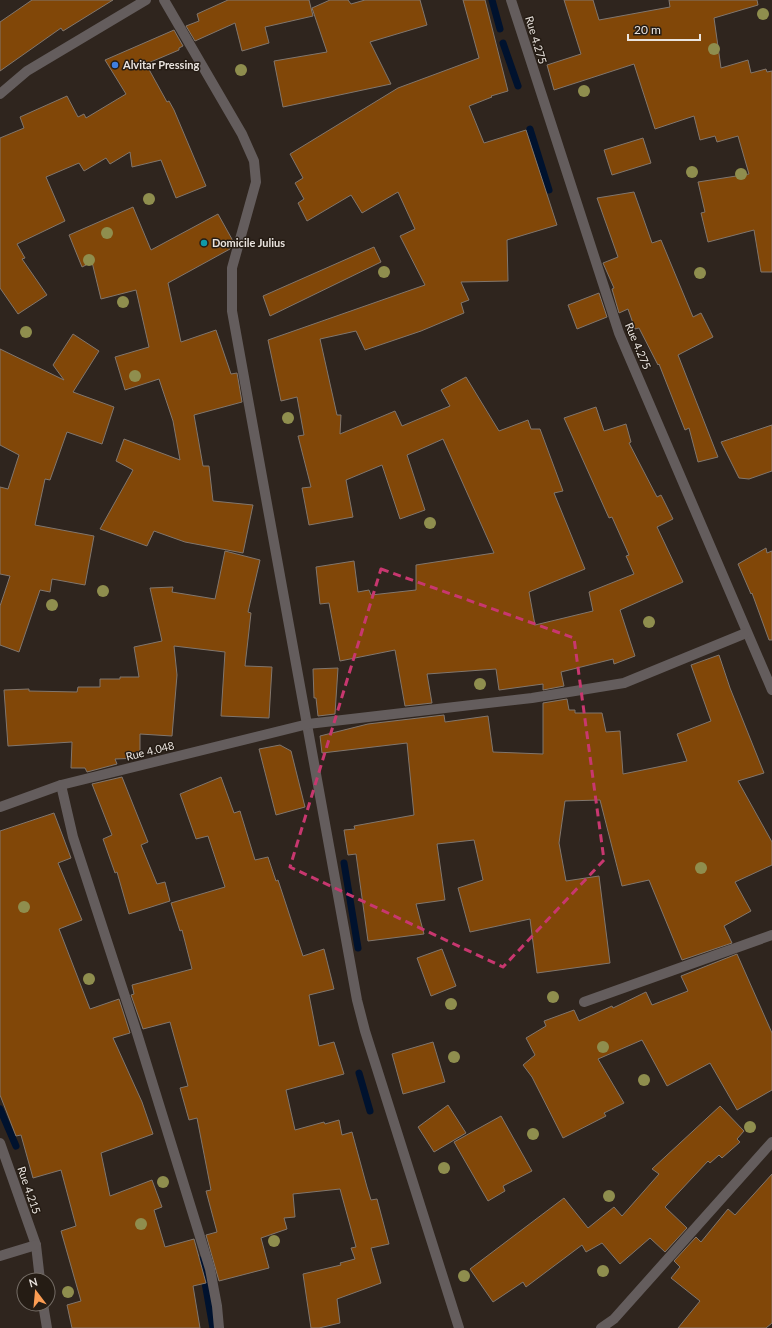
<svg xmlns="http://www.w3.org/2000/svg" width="772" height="1328" viewBox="0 0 772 1328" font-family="Lato,sans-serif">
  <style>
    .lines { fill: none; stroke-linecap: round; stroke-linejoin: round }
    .stream { stroke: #00122e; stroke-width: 7 }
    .building { fill: #814708; stroke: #81766d }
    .minor { stroke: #645d5d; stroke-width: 10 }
    .tree { fill: #8f8e4e }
    .marked { fill: none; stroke: #c8376f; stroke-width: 3; stroke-dasharray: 8 5; stroke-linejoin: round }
    .shop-dot { fill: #3f7fe0; stroke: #251c14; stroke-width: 1.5 }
    .culture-dot { fill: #0f9aa8; stroke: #251c14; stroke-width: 1.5 }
    .labels { text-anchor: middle; stroke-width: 3; stroke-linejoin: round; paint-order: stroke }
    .street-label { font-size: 11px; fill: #eae4df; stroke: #251c14 }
    .poi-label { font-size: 11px; font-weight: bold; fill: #eae4df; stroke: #251c14; text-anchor: start }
  </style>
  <rect width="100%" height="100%" fill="#2f251e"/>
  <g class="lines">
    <g class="stream">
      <polyline points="492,0 500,29"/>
      <polyline points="503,43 518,86"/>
      <polyline points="530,129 549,190"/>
      <polyline points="344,863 358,948"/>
      <polyline points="359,1073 370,1111"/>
      <polyline points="0,1109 16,1146"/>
      <polyline points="201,1260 213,1328"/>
    </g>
  </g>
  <g class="building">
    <polygon points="32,0 113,0 63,31 61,28 0,71 0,22"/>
    <polygon points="228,0 309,0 313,16 265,27 269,43 242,51 235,23 195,41 186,26 199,21 197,14"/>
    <polygon points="330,0 348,0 351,4 365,0 420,0 427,25 370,42 391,84 283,107 274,61 327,52 312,8"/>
    <polygon points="463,0 485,0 508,91 491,96 492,97 469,106 484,143 526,130 557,225 507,240 508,281 461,282 469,300 461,303 464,313 421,331 365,350 356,331 320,339 337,415 341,415 340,434 395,411 402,426 450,406 441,390 466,377 499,431 528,420 531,429 540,429 563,491 554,493 585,569 529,592 535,625 593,611 589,592 634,574 626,556 629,555 612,517 609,518 564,418 596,407 604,431 626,424 631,442 629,443 657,497 661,495 673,519 657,527 683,582 620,610 635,656 614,664 613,659 561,672 564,686 543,690 543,684 499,690 496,669 427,674 432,703 405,706 395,650 340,661 329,603 320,604 316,567 354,561 358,592 369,590 371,595 416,590 416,565 494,553 443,439 407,455 425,510 400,519 382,465 346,480 353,517 309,525 302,488 311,487 298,436 304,435 297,397 281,401 268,340 425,285 400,236 415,229 398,192 362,213 351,195 307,221 298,203 304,199 295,183 303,178 290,154 398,88 479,58"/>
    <polygon points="564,0 593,0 599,20 670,7 669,0 757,0 758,5 714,18 721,68 748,60 751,73 766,69 767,72 772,71 772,272 761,272 754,230 708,242 701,213 705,212 698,182 749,174 738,136 717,142 715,136 700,140 694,116 655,129 634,64 554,90 547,65 581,54"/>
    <polygon points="174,30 183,46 179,48 179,50 146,64 167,102 169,101 174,110 206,186 176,198 161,160 132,167 130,152 110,164 106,158 84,171 79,163 46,177 65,221 17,244 25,258 22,259 47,295 18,314 0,288 0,138 24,128 20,117 67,96 78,117 84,114 86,118 126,94 105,60"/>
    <polygon points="643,138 651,163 612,175 604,150"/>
    <polygon points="634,192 652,243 661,240 693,317 701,313 713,337 678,355 718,457 698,462 689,428 685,430 659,364 658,365 639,328 635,329 628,309 619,313 612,289 614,288 603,263 618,257 597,198"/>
    <polygon points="133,207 151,250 218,214 233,241 230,249 168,283 181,342 216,330 231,374 237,373 242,402 194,415 203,466 209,466 213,501 253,505 243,553 185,542 154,531 147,546 100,529 133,470 116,461 124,439 180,460 173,421 159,379 125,390 115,357 149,347 136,290 101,299 92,262 82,267 69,235"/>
    <polygon points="374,247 381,262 270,316 263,296"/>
    <polygon points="599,293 607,317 577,329 568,305"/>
    <polygon points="73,334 99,351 73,392 114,407 102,444 67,432 50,480 45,479 35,525 94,536 85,585 52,579 50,592 40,590 19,652 0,645 0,606 10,576 0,574 0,487 8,489 19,455 0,445 0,349 64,380 53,365"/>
    <polygon points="772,425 772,471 749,479 739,478 721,442"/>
    <polygon points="766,548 767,553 772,551 772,640 769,640 752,593 751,594 738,564"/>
    <polygon points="225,551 260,560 248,612 251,613 245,666 272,667 269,718 221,716 225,652 174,646 177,675 172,736 140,734 140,758 115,759 117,764 87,772 85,768 71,768 72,742 8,746 4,690 29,689 29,691 77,692 78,687 100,687 100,679 120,679 120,677 139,677 134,647 162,641 150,588 173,587 172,592 215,599"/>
    <polygon points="719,655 730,688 764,773 738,781 772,842 772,865 735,882 751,911 724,926 732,943 682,960 649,880 622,886 600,800 565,801 559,843 566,881 599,876 610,963 537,973 530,919 470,932 458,888 483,880 474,840 437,844 445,900 416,904 424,934 368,941 356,854 348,855 344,830 355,829 354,826 414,815 407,743 322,753 320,736 368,724 444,715 445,722 488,716 493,752 543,754 543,703 567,699 569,710 575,710 575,713 602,713 606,732 620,731 623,774 687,761 677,734 711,721 691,665"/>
    <polygon points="338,668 335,714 318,716 316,698 314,698 313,669"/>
    <polygon points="280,745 291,751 305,807 276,815 259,749"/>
    <polygon points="122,777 148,842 141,845 157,884 165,882 170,901 129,914 117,872 115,873 103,839 112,835 92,784"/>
    <polygon points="221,777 234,813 240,811 255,860 268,857 276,881 278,880 303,956 324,949 334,989 309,995 319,1046 334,1042 344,1074 286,1090 295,1130 324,1122 325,1124 339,1120 342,1135 352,1132 367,1187 371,1200 377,1199 389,1244 371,1248 381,1283 337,1299 340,1323 319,1328 311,1328 303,1274 341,1265 340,1263 355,1259 351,1248 356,1247 340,1189 293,1194 295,1217 284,1218 287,1229 261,1238 269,1268 219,1281 206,1235 217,1232 206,1191 211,1190 197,1118 189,1120 180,1088 188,1086 170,1022 143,1029 131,995 134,994 132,985 192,969 182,930 180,931 171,903 225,887 208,836 196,839 180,794"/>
    <polygon points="54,813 71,858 58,863 82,920 59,929 90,1009 119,999 130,1033 113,1038 142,1102 153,1134 101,1153 110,1196 152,1180 162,1207 154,1210 165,1247 194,1239 206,1283 193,1286 200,1328 72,1328 67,1305 81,1301 61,1231 76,1226 61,1170 33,1178 21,1135 16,1136 0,1095 0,831"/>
    <polygon points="442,949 456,986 431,996 417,958"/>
    <polygon points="737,954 772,1033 772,1090 737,1110 710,1063 667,1086 642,1040 598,1059 624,1103 604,1113 606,1116 563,1138 532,1077 523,1065 535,1055 526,1038 546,1026 544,1021 574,1010 579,1021 612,1006 613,1008 646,992 652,1005 688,991 681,976"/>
    <polygon points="433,1042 445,1082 403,1094 392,1054"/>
    <polygon points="448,1105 466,1133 434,1152 418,1127"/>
    <polygon points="720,1106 744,1131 737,1139 740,1142 722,1158 719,1155 710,1163 708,1161 665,1207 687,1228 665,1252 650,1238 620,1264 602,1243 586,1252 582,1245 526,1287 523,1282 493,1302 470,1269 564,1198 588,1228 614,1207 622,1216 659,1174 652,1169"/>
    <polygon points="501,1116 532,1171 503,1186 505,1191 488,1201 454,1142"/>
    <polygon points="772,1174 772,1323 766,1328 678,1328 700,1301 671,1278 680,1267 674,1261 696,1237 701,1242 728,1209 735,1215"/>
  </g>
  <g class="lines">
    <g class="minor">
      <polyline points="164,0 242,134 254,161 256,182 232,268 232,311 357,1000 365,1031 459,1328"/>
      <polyline points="511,0 619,333 772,690"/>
      <polyline points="0,94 27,71 146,0"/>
      <polyline points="61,785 73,837 136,1030 210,1269 217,1306 219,1328"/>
      <polyline points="0,807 61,785 308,724 532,698 624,683 746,633"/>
      <polyline points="584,1002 772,935"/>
      <polyline points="0,1143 36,1245 40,1280"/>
      <polyline points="0,1256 36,1245"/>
      <polyline points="43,1304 47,1328"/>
      <polyline points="601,1328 614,1319 772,1142"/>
    </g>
  </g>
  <g class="tree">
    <circle cx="763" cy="14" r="6"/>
    <circle cx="714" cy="49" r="6"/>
    <circle cx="241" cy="70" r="6"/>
    <circle cx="584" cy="91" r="6"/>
    <circle cx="692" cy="172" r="6"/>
    <circle cx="741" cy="174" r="6"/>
    <circle cx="149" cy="199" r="6"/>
    <circle cx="107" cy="233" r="6"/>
    <circle cx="89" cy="260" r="6"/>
    <circle cx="384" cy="272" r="6"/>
    <circle cx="700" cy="273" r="6"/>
    <circle cx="123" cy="302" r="6"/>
    <circle cx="26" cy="332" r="6"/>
    <circle cx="135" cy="376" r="6"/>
    <circle cx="288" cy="418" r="6"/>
    <circle cx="430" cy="523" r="6"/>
    <circle cx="103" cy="591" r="6"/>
    <circle cx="52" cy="605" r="6"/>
    <circle cx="649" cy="622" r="6"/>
    <circle cx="480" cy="684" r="6"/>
    <circle cx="701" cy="868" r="6"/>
    <circle cx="24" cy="907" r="6"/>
    <circle cx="89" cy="979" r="6"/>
    <circle cx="553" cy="997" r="6"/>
    <circle cx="451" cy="1004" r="6"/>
    <circle cx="603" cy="1047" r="6"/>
    <circle cx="454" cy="1057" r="6"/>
    <circle cx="644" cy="1080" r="6"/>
    <circle cx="750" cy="1127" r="6"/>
    <circle cx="533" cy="1134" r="6"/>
    <circle cx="444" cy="1168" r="6"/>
    <circle cx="163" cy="1182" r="6"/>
    <circle cx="609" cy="1196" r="6"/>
    <circle cx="141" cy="1224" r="6"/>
    <circle cx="274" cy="1241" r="6"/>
    <circle cx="603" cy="1271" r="6"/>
    <circle cx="464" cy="1276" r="6"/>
    <circle cx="68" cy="1292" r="6"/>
  </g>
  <path class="marked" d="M381,569L574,638L604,860L503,967L290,867Z"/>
  <circle class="shop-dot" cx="115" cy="65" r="4"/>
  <circle class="culture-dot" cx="204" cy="243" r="4"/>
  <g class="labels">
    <g class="street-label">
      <text transform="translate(536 40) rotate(73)" y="4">Rue 4.275</text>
      <text transform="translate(638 346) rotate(67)" y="4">Rue 4.275</text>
      <text transform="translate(150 751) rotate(-14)" y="4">Rue 4.048</text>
      <text transform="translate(29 1190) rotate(71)" y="4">Rue 4.215</text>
    </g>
    <g class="poi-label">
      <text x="123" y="69">Alvitar Pressing</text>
      <text x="212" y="247">Domicile Julius</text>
    </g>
  </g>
  <g transform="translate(36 1292) rotate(344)"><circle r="19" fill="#251c14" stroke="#746c65"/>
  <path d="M0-3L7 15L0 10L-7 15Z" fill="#fc9d53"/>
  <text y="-6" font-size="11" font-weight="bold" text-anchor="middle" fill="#eae4df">N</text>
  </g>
  <path d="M628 34v6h72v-6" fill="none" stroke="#eae4df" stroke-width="2"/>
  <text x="634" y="34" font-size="12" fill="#eae4df" stroke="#251c14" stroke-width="3" paint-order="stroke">20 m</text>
</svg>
